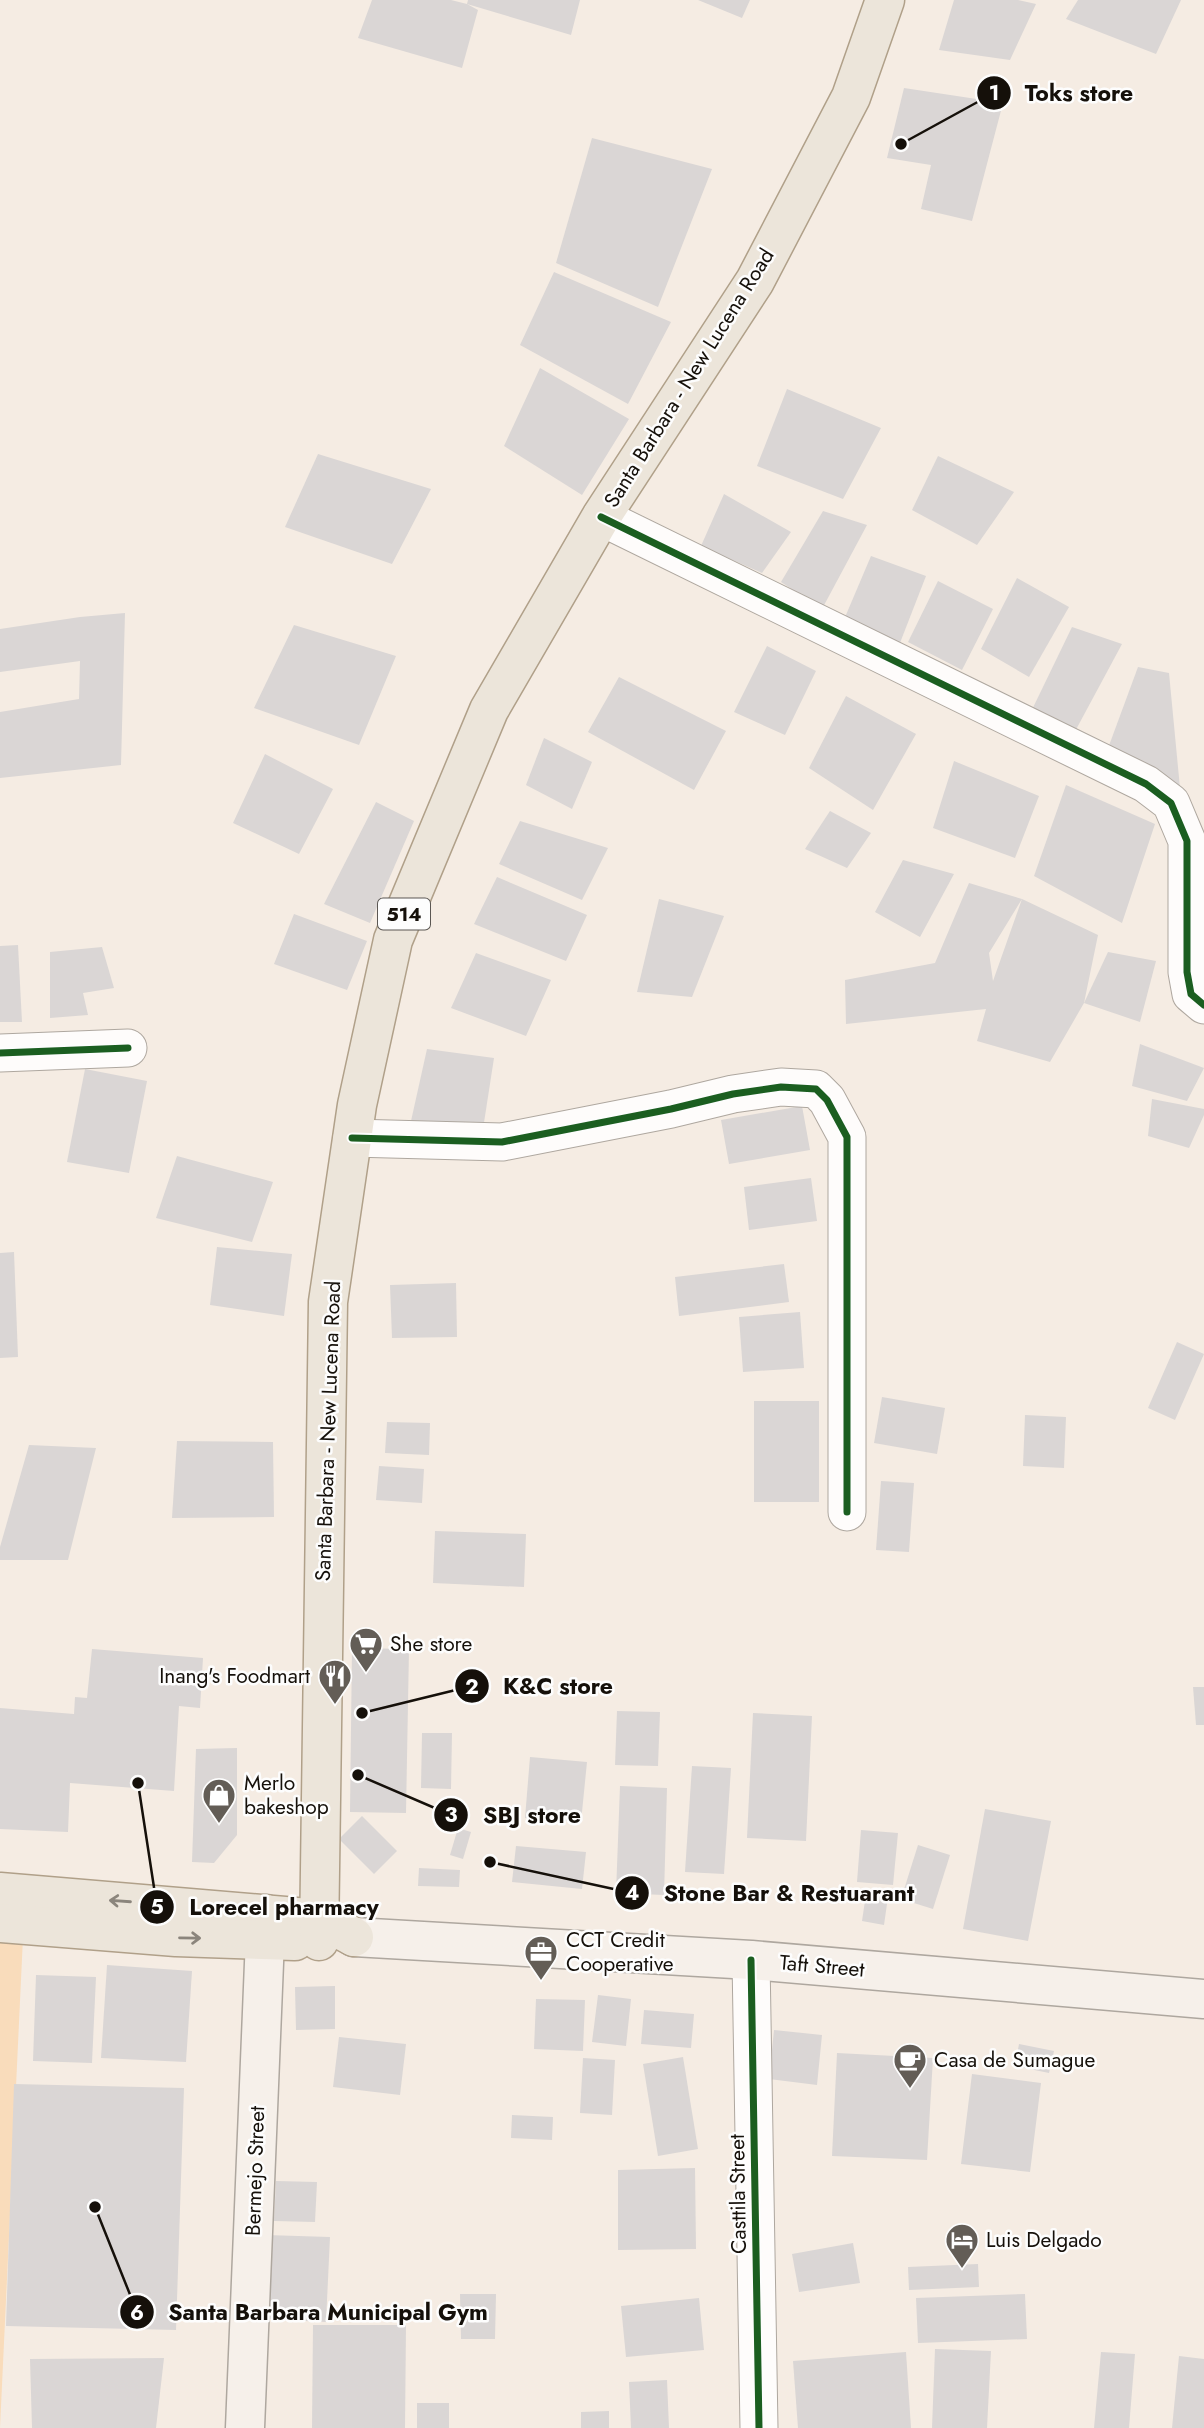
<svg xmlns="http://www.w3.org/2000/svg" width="1204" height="2428" viewBox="0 0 1204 2428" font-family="Jost,sans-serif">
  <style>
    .green { fill: #f9dcbb }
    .building { fill: #dad6d5; fill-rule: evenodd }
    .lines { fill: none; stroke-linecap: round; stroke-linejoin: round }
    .minor-casing { stroke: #aea79f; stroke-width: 39 }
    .secondary-casing { stroke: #aea79f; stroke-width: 41 }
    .primary-casing { stroke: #b0a089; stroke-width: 41 }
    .minor { stroke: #fefcfb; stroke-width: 37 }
    .secondary { stroke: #f6f0ea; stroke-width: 38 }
    .primary { stroke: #ece5da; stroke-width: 38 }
    .cycleway-casing { stroke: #fdfdfd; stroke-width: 11 }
    .cycleway { stroke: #1b5e20; stroke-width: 7 }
    .oneway { stroke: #8b857c }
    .labels { text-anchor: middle; stroke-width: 5; stroke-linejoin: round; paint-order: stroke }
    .shield { fill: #fdfdfd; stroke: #5b5753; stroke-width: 2 }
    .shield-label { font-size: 19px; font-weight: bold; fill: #15100a }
    .street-label { font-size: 21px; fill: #15100a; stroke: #fdfdfd }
    .poi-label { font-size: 21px; fill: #15100a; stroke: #fdfdfd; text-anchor: start }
    .leader { fill: none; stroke: #15100a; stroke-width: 2.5 }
    .callout-dot { fill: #15100a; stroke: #fdfdfd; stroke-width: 2.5 }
    .mark-label { font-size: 21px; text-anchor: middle; font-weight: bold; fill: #fff }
    .callout-label { font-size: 23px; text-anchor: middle; font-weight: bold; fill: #15100a; stroke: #fdfdfd; stroke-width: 5; stroke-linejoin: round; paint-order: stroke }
  </style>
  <rect width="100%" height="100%" fill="#f5ece3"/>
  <polygon class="green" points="0,1936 23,1937 0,2428"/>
  <g class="building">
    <polygon points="372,0 451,0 467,4 468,0 580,0 571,35 467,4 478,10 462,68 358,38"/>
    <polygon points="698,0 750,0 742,18"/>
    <polygon points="954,0 1018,0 1036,4 1010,60 939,50"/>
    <polygon points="1078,0 1181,0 1156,54 1066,19"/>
    <polygon points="904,88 1003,103 972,221 921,209 931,165 887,158"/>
    <polygon points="592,138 712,169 658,307 556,263"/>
    <polygon points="554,272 671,322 628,404 520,345"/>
    <polygon points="540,368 629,419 582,495 504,446"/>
    <polygon points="787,389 881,428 843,499 757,466"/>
    <polygon points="318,454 431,489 392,564 285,527"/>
    <polygon points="938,456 1014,492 977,545 912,510"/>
    <polygon points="724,494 791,532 762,573 701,546"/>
    <polygon points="823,511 867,525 822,609 781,582"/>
    <polygon points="871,556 926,576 898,648 840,629"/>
    <polygon points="1017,578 1069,607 1029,677 981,649"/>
    <polygon points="938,581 993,609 962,670 908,642"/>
    <polygon points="125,613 121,765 0,778 0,712 79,699 80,661 0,672 0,629 80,617"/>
    <polygon points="294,625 396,656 359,745 254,708"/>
    <polygon points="1072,627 1122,644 1072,737 1027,720"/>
    <polygon points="767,646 816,671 785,735 734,712"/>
    <polygon points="1138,667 1169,673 1180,788 1107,751"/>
    <polygon points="619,677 726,731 694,790 588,732"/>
    <polygon points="846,696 916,734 873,810 809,768"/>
    <polygon points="544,738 592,762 572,809 526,785"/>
    <polygon points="265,754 333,789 299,854 233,823"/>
    <polygon points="954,761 1039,796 1015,858 933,828"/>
    <polygon points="1066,785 1155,824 1122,923 1034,876"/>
    <polygon points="376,802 414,821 370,923 324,904"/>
    <polygon points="830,811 871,833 847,868 805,849"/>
    <polygon points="520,821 608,848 582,900 499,864"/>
    <polygon points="903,860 954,874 920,937 875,912"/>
    <polygon points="497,877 587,915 566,961 474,924"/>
    <path d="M969,883L1022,899L1098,935L1084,1003L1050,1062L977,1041L986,1009L846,1024L845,980L935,963ZM1022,899L993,981L989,953Z"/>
    <polygon points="659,899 724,916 692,997 637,992"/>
    <polygon points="294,914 367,941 347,990 274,964"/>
    <polygon points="18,945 22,1022 0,1022 0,946"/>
    <polygon points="102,947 114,988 83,993 88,1015 50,1018 50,952"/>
    <polygon points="1108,952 1156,961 1140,1022 1084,1003"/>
    <polygon points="476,953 551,980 526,1036 451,1008"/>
    <polygon points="1140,1044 1204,1068 1187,1101 1132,1086"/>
    <polygon points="427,1049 494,1058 483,1129 411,1121"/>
    <polygon points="85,1069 147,1081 129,1173 67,1162"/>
    <polygon points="1152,1099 1204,1109 1204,1115 1189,1148 1148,1136"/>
    <polygon points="802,1106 810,1150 729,1164 721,1120"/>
    <polygon points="177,1156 273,1182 252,1242 156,1218"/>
    <polygon points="811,1178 817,1221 749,1230 744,1187"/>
    <polygon points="217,1247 292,1254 284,1316 210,1305"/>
    <polygon points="14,1252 18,1357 0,1358 0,1253"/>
    <polygon points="784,1264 789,1302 679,1316 675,1277"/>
    <polygon points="456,1283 457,1337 392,1338 390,1285"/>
    <polygon points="800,1312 804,1368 743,1372 739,1317"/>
    <polygon points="1177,1342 1204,1354 1175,1420 1148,1408"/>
    <polygon points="882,1397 945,1408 937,1454 874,1443"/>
    <rect x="754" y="1401" width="65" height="101"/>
    <polygon points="1025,1415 1066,1417 1064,1468 1023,1466"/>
    <polygon points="387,1422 430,1423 429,1455 385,1453"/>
    <polygon points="177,1441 273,1442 274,1517 172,1518"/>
    <polygon points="29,1445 96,1448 68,1560 0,1560 0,1547"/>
    <polygon points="379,1466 424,1469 422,1503 376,1500"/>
    <polygon points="881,1481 914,1483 909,1552 876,1550"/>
    <polygon points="435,1531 526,1534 524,1587 433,1583"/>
    <polygon points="352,1648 409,1649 406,1813 350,1812"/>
    <polygon points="92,1649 203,1658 200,1708 179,1706 174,1791 70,1783 68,1832 0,1829 0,1708 74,1714 75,1697 87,1698"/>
    <polygon points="1193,1687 1204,1687 1204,1725 1196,1725"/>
    <polygon points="617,1711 660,1712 658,1766 615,1765"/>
    <polygon points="753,1713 812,1716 806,1841 747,1838"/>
    <polygon points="422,1733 452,1733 451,1789 421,1788"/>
    <polygon points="237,1748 237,1835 214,1863 192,1862 196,1749"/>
    <polygon points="530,1757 587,1762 581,1822 525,1818"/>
    <polygon points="692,1766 731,1768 724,1874 685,1872"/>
    <polygon points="620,1786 667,1788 664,1895 616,1893"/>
    <polygon points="985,1809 1051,1821 1028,1941 963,1929"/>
    <polygon points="362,1816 397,1851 374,1874 339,1839"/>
    <polygon points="458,1828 471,1832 463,1859 450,1855"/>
    <polygon points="861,1830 898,1833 893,1885 857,1882"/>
    <polygon points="918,1845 950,1855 933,1909 901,1899"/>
    <polygon points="516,1846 586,1852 582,1889 512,1882"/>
    <polygon points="419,1868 460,1870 459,1887 418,1886"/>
    <polygon points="866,1894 888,1897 884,1925 862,1921"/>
    <polygon points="107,1965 192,1971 186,2062 101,2058"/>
    <polygon points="36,1975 96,1977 92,2063 33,2061"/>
    <polygon points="335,1986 335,2029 296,2030 295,1987"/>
    <polygon points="598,1995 631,1999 626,2046 592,2042"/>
    <polygon points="536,1999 585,2000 583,2051 534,2049"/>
    <polygon points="644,2010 694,2014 691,2048 641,2044"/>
    <polygon points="774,2030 822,2035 817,2085 769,2079"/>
    <polygon points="339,2037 406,2044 400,2095 333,2087"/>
    <polygon points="1019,2044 1054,2051 1049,2073 1015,2066"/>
    <polygon points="837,2053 933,2058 927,2160 832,2156"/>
    <polygon points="683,2057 698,2149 658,2156 643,2064"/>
    <polygon points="583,2058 615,2060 612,2115 580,2113"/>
    <polygon points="972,2074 1041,2083 1030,2172 961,2164"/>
    <polygon points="14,2084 184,2088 176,2330 6,2326"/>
    <polygon points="512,2115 553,2117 552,2140 511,2138"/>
    <polygon points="695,2168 696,2249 618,2250 618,2170"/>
    <polygon points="276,2181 317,2182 315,2222 274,2221"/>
    <polygon points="266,2235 330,2237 326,2322 263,2319"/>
    <polygon points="853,2243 860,2283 799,2292 792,2254"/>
    <polygon points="978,2264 979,2287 909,2290 908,2267"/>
    <polygon points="460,2294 496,2294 495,2339 461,2339"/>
    <polygon points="1025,2294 1027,2339 918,2343 916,2298"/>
    <polygon points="699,2298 704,2350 626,2357 621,2306"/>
    <polygon points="313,2325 406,2325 405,2428 312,2428"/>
    <polygon points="935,2349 991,2351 987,2428 932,2428"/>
    <polygon points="906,2352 911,2428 798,2428 793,2361"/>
    <polygon points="1101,2352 1135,2354 1129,2428 1094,2428"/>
    <polygon points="1179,2356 1204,2359 1204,2428 1172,2428"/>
    <polygon points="164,2358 156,2428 32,2428 30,2359"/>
    <polygon points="667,2380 669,2428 631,2428 629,2382"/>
    <rect x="417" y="2403" width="32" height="25"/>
    <polygon points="609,2411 609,2428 581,2428 581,2412"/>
  </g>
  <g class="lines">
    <defs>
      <g id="minor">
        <polyline points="601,517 1146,784 1171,803 1187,841 1187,972 1191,994 1204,1005"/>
        <polyline points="0,1053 128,1048"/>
        <polyline points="352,1138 502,1142 671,1109 733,1094 781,1087 816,1089 827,1100 847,1137 847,1512"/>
        <polyline points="751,1960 759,2428"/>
      </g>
      <g id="secondary">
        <polyline points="354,1937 751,1960 1204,1999"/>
        <polyline points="245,2428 266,1914"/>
      </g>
      <g id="primary">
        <polyline points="0,1892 320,1919 354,1937"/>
        <polyline points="0,1923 176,1937 295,1941"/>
        <polyline points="319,1941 328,1302 357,1105 393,940 489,710 601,517 755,281 851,97 885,0"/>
      </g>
    </defs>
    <use href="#minor" class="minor-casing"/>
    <use href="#secondary" class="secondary-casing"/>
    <use href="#primary" class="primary-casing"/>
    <use href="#minor" class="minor"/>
    <use href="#secondary" class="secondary"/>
    <use href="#primary" class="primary"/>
    <defs>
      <g id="cycleway">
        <polyline points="601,517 1146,784 1171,803 1187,841 1187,972 1191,994 1204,1005"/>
        <polyline points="0,1053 128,1048"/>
        <polyline points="352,1138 502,1142 671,1109 733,1094 781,1087 816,1089 827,1100 847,1137 847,1512"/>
        <polyline points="751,1960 759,2428"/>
      </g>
    </defs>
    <use href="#cycleway" class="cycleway-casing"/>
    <use href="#cycleway" class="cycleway"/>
  </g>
  <defs><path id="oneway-shaft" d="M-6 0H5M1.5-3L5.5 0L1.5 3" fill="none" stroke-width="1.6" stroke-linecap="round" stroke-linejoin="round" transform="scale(1.75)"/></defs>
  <g class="oneway">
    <use href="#oneway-shaft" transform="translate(120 1901) rotate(-176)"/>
    <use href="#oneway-shaft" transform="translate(190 1938) rotate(1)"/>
  </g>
  <defs>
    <symbol id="supermarket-pin" viewBox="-11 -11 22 30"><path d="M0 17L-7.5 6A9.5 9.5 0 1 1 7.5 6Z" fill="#635d56" stroke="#fdfdfd"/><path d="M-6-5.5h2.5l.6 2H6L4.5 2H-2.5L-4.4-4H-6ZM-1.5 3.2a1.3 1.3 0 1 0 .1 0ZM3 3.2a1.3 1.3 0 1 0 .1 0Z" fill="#fff"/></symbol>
    <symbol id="restaurant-pin" viewBox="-11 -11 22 30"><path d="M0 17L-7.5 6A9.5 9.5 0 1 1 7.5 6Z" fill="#635d56" stroke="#fdfdfd"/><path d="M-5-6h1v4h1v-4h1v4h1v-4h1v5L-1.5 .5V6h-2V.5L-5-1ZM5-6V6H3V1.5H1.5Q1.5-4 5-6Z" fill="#fff"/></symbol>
    <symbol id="shop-pin" viewBox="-11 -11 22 30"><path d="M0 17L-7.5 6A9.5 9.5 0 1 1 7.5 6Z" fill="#635d56" stroke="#fdfdfd"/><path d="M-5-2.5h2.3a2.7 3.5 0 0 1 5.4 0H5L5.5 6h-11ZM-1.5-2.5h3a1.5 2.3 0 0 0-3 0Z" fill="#fff"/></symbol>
    <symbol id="office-pin" viewBox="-11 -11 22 30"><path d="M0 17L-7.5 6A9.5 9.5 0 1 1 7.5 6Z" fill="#635d56" stroke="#fdfdfd"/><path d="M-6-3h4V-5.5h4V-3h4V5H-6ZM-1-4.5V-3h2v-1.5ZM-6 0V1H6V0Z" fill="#fff"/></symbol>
    <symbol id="cafe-pin" viewBox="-11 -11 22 30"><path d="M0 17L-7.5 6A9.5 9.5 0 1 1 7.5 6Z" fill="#635d56" stroke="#fdfdfd"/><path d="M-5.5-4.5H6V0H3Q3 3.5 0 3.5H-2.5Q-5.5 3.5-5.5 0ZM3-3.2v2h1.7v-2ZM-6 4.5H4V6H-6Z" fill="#fff"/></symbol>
    <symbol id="hotel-pin" viewBox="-11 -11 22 30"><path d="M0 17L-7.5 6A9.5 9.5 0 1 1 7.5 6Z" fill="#635d56" stroke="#fdfdfd"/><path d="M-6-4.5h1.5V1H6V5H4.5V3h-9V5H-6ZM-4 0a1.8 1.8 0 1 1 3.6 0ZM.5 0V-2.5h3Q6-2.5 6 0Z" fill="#fff"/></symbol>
  </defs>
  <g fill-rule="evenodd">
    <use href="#supermarket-pin" x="347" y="1625" width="38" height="52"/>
    <use href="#restaurant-pin" x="316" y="1657" width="38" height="52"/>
    <use href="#shop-pin" x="200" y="1776" width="38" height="52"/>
    <use href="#office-pin" x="522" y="1933" width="38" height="52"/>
    <use href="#cafe-pin" x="891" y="2041" width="38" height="52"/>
    <use href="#hotel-pin" x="943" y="2221" width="38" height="52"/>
  </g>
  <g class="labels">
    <rect class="shield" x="378" y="898.5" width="52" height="31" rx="5"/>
    <g class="shield-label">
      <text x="404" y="921">514</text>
    </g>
    <g class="street-label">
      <text transform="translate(689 378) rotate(-58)" y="7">Santa Barbara - New Lucena Road</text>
      <text transform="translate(328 1431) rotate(-88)" y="7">Santa Barbara - New Lucena Road</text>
      <text transform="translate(822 1966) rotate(5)" y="7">Taft Street</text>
      <text transform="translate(255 2171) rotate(-88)" y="7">Bermejo Street</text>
      <text transform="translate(738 2194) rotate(-91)" y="7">Casttila Street</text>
    </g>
    <g class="poi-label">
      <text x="390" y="1651">She store</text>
      <text x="310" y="1683" text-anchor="end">Inang's Foodmart</text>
      <text x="244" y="1790">Merlo<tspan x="244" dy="24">bakeshop</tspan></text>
      <text x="566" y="1947">CCT Credit<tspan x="566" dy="24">Cooperative</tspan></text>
      <text x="934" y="2067">Casa de Sumague</text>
      <text x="986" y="2247">Luis Delgado</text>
    </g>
  </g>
  <path class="leader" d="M901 144L994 93M362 1713L472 1686M358 1775L451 1815M490 1862L632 1893M138 1783L157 1907M95 2207L137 2312"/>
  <g class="callout-dot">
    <circle cx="901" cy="144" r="7"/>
    <circle cx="362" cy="1713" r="7"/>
    <circle cx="358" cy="1775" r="7"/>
    <circle cx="490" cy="1862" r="7"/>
    <circle cx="138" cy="1783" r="7"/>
    <circle cx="95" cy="2207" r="7"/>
    <circle cx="994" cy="93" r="18"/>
    <circle cx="472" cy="1686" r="18"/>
    <circle cx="451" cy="1815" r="18"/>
    <circle cx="632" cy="1893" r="18"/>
    <circle cx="157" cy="1907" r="18"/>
    <circle cx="137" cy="2312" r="18"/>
  </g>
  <g class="mark-label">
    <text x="994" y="100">1</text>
    <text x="472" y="1694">2</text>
    <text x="451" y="1822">3</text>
    <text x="632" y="1900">4</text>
    <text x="157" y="1914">5</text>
    <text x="137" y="2320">6</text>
  </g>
  <g class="callout-label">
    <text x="1079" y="101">Toks store</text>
    <text x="558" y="1694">K&amp;C store</text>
    <text x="532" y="1823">SBJ store</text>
    <text x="789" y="1901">Stone Bar &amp; Restuarant</text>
    <text x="284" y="1915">Lorecel pharmacy</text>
    <text x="328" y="2320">Santa Barbara Municipal Gym</text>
  </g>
</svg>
